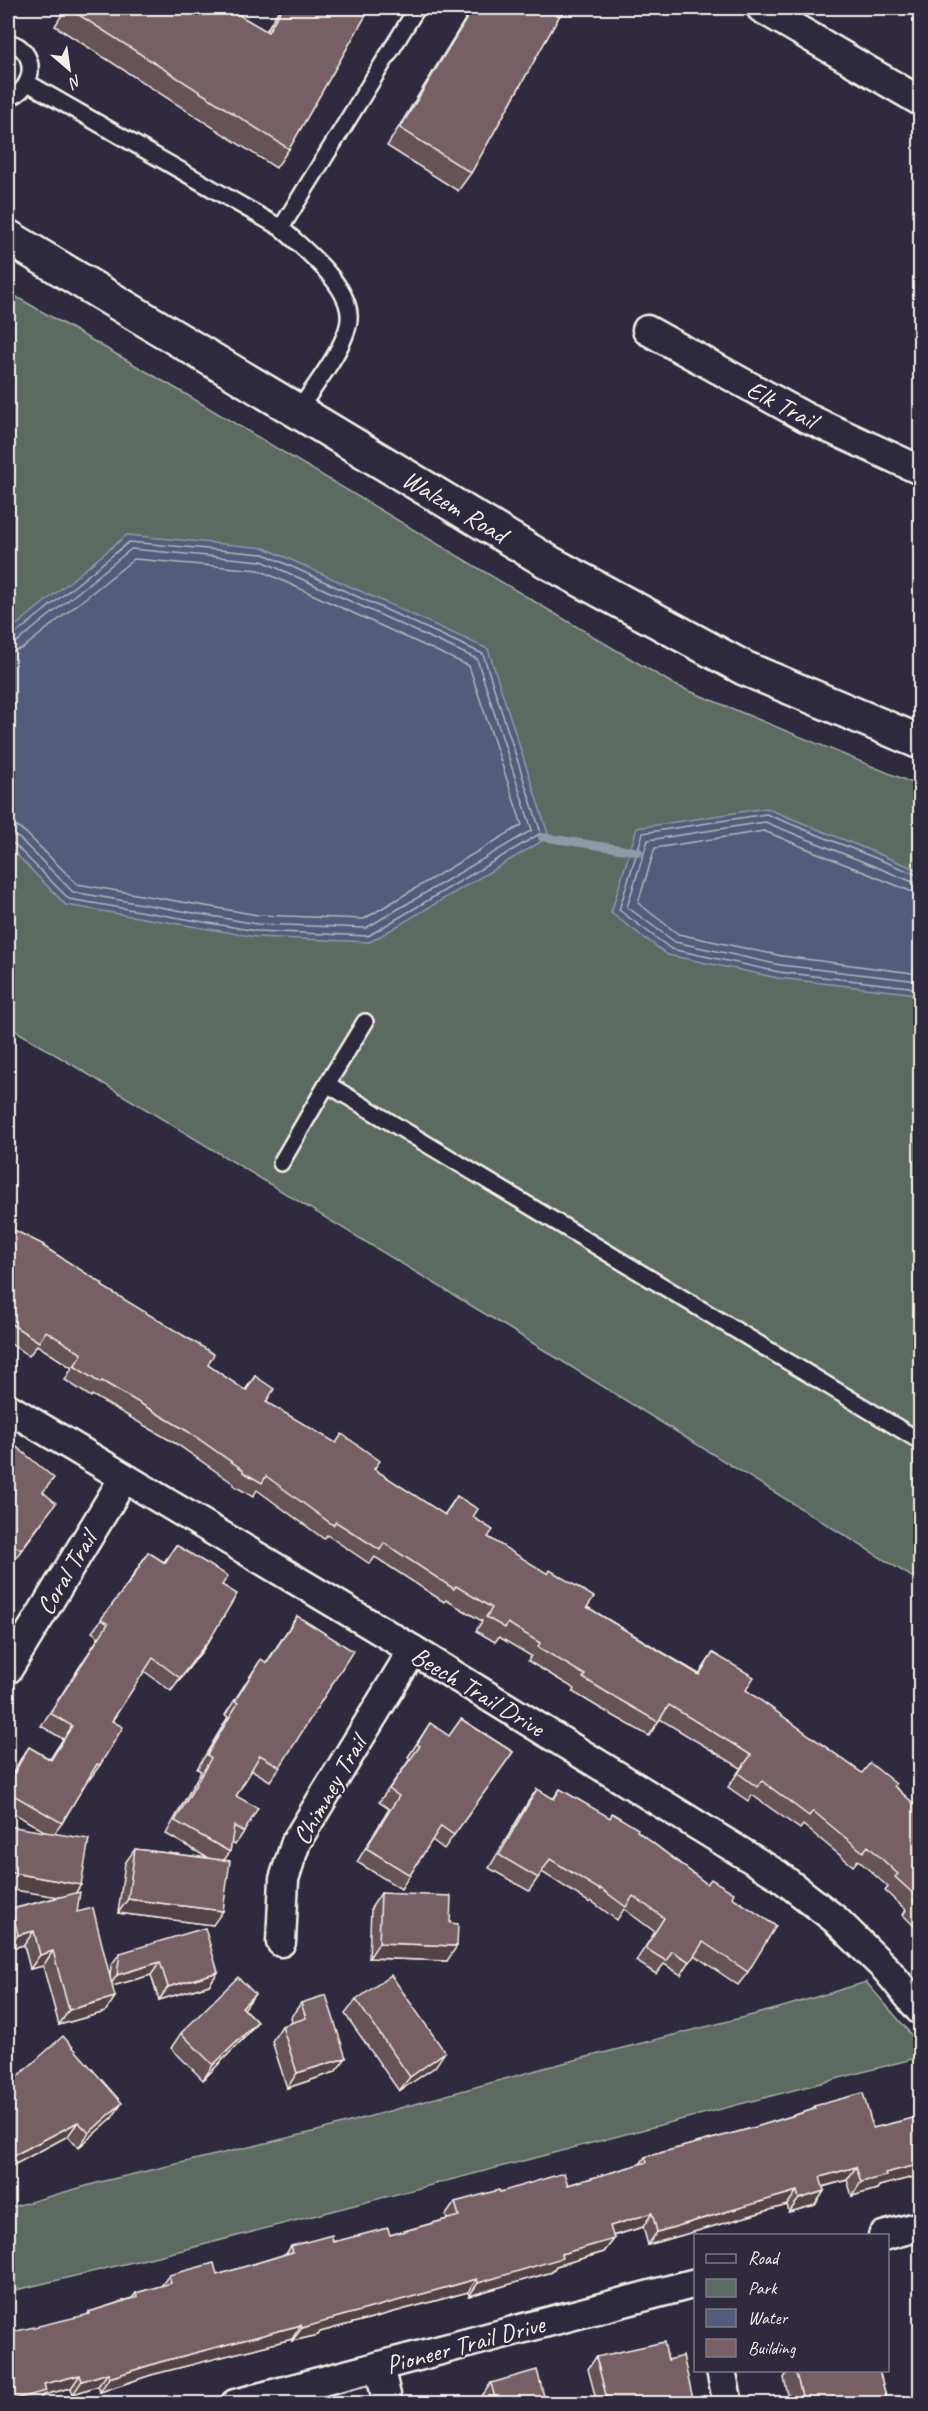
<svg xmlns="http://www.w3.org/2000/svg" width="928" height="2411" viewBox="0 0 928 2411" font-family="Caveat,sans-serif">
  <style>
    .green { fill: #5b6b62; stroke: #a8aea5; stroke-width: 1.5 }
    .water { fill: #515d7a; stroke: #9298a6; stroke-width: 1.5 }
    .lines { fill: none; stroke-linecap: round; stroke-linejoin: round }
    .shore { stroke: #b3b6bc; stroke-width: 1.5 }
    .stream { stroke: #9298a6; stroke-width: 8 }
    .lane-casing { stroke: #f4f1e8; stroke-width: 20 }
    .street-casing { stroke: #f4f1e8; stroke-width: 33 }
    .secondary-casing { stroke: #f4f1e8; stroke-width: 38 }
    .lane { stroke: #2f2a3d; stroke-width: 15 }
    .street { stroke: #2f2a3d; stroke-width: 28 }
    .secondary { stroke: #2f2a3d; stroke-width: 33 }
    .wall { fill: #655357; stroke: #f4f1e8; stroke-width: 1.5 }
    .shaded-wall { fill: #534347; stroke: #f4f1e8; stroke-width: 1.5 }
    .building { fill: #766065; stroke: #f4f1e8; stroke-width: 1.5 }
    .labels { text-anchor: middle; stroke-width: 4.5; stroke-linejoin: round; paint-order: stroke }
    .street-label { font-size: 26px; fill: #f4f1e8; stroke: #2f2a3d }
  </style>
  <rect width="100%" height="100%" fill="#2f2a3d"/>
  <filter id="ink" filterUnits="userSpaceOnUse"><feTurbulence type="fractalNoise" baseFrequency=".0167" numOctaves="2"/><feDisplacementMap in="SourceGraphic" scale="12" xChannelSelector="R" yChannelSelector="G"/><feConvolveMatrix kernelMatrix="1 2 1 2 8 2 1 2 1" color-interpolation-filters="sRGB"/></filter>
  <g filter="url(#ink)">
    <g class="green">
      <polygon points="8,292 182,392 675,685 920,786 920,1582 505,1326 8,1026"/>
      <polygon points="866,1982 906,2028 920,2048 920,2057 191,2248 8,2292 8,2208 104,2181 317,2131 544,2068 776,2009"/>
    </g>
    <g class="water">
      <polygon points="127,535 265,548 488,649 549,837 370,942 256,937 66,905 8,846 8,632"/>
      <polygon points="766,808 920,871 920,998 909,993 778,978 668,955 611,913 637,828"/>
    </g>
    <g class="lines">
      <g class="shore">
        <polyline points="8,636 14,635 129,542 264,554 483,654 541,833 368,936 256,931 69,899 14,844 8,842"/>
        <polyline points="8,644 18,641 131,549 262,561 477,659 532,830 366,928 257,924 73,892 19,838 8,834"/>
        <polyline points="8,653 23,648 134,559 259,570 469,666 522,825 364,919 258,915 77,884 25,832 17,827 8,825"/>
        <polyline points="920,876 766,814 643,833 619,910 671,949 779,972 909,987 920,991"/>
        <polyline points="920,883 913,882 765,822 648,840 627,907 675,942 780,965 910,980 920,983"/>
        <polyline points="920,892 910,891 764,831 655,848 638,903 678,934 782,956 920,974"/>
      </g>
      <polyline class="stream" points="542,837 639,852"/>
      <defs>
        <g id="lane">
          <path d="M8,42C39,49 36,90 8,98"/>
          <polyline points="28,83 281,228 417,8"/>
          <path d="M281,228C303,248 347,283 349,314C352,340 312,389 298,411"/>
          <polyline points="327,1084 365,1022"/>
          <polyline points="281,1163 327,1084 920,1441"/>
        </g>
        <g id="street">
          <polyline points="761,8 920,101"/>
          <polyline points="647,330 805,417 920,470"/>
          <polyline points="8,1408 413,1650 778,1875 836,1920 887,1970 920,2010"/>
          <polyline points="8,1669 124,1478"/>
          <polyline points="281,1942 284,1879 296,1842 413,1650"/>
          <polyline points="883,2236 920,2226"/>
          <polyline points="379,2366 388,2404"/>
          <polyline points="721,2370 728,2404"/>
          <polyline points="235,2404 696,2283"/>
        </g>
        <polyline id="secondary" points="8,237 550,563 744,668 920,742"/>
      </defs>
      <use href="#lane" class="lane-casing"/>
      <use href="#street" class="street-casing"/>
      <use href="#secondary" class="secondary-casing"/>
      <use href="#lane" class="lane"/>
      <use href="#street" class="street"/>
      <use href="#secondary" class="secondary"/>
    </g>
    <g class="wall">
      <polygon points="66,8 227,8 266,31 280,8 370,8 289,149 276,168 55,26"/>
      <polygon points="472,8 564,8 471,173 458,191 387,146"/>
      <polygon points="8,1227 43,1246 102,1286 208,1365 245,1390 255,1376 266,1402 374,1470 444,1515 457,1496 488,1537 587,1607 699,1674 713,1653 746,1690 862,1773 894,1786 921,1810 921,1933 903,1915 906,1910 885,1891 888,1887 858,1860 853,1866 803,1825 800,1829 752,1795 748,1801 728,1787 741,1768 660,1719 649,1736 598,1707 573,1692 575,1689 528,1661 531,1656 499,1637 495,1642 476,1631 482,1621 446,1600 444,1602 375,1557 370,1564 327,1535 324,1539 257,1490 253,1497 233,1485 234,1484 178,1445 92,1395 91,1397 65,1380 72,1368 37,1345 29,1356 8,1342"/>
      <polygon points="8,1448 43,1493 46,1517 11,1564 8,1561"/>
      <polygon points="176,1545 222,1585 212,1636 171,1691 144,1671 112,1721 100,1765 90,1779 89,1777 62,1823 54,1834 75,1893 77,1912 110,1976 111,1965 120,1953 218,1972 209,1985 159,2000 151,1975 112,1986 105,2012 59,2025 43,1966 30,1969 24,1945 8,1949 8,1916 12,1909 59,1897 46,1832 8,1810 8,1781 20,1760 29,1747 50,1759 63,1739 41,1726 99,1637 92,1632 125,1588 148,1552 164,1562"/>
      <polygon points="297,1616 280,1767 270,1781 252,1770 236,1796 244,1832 235,1845 231,1843 230,1852 224,1860 213,1925 118,1913 125,1863 135,1849 208,1858 166,1834 201,1771 197,1769 228,1717 225,1715 261,1659 266,1663"/>
      <polygon points="461,1719 513,1752 444,1849 432,1840 401,1889 357,1862 389,1809 379,1802 410,1759 408,1757 430,1723 449,1736"/>
      <polygon points="537,1789 553,1799 560,1789 609,1818 637,1831 707,1884 732,1897 748,1972 738,1985 694,1955 681,1975 664,1964 656,1974 636,1961 655,1932 624,1909 617,1920 591,1901 590,1903 542,1872 529,1891 489,1868 528,1802"/>
      <polygon points="381,1893 450,1923 447,1961 369,1958 371,1908"/>
      <polygon points="356,2000 435,2067 399,2091 345,2014"/>
      <polygon points="301,2003 335,2072 287,2088 272,2041 282,2026 292,2023 291,2017"/>
      <polygon points="244,2009 257,2022 246,2036 203,2080 171,2048 181,2033"/>
      <polygon points="8,2083 112,2118 78,2148 68,2136 8,2168"/>
      <polygon points="814,2106 873,2128 921,2116 921,2175 879,2186 877,2189 852,2196 847,2180 823,2187 824,2191 815,2205 789,2212 787,2205 648,2245 643,2227 613,2236 614,2239 604,2252 556,2266 552,2272 493,2289 469,2296 468,2292 320,2332 318,2335 292,2341 292,2339 151,2375 100,2392 98,2386 73,2394 71,2388 43,2395 89,2312 132,2298 136,2293 161,2286 169,2275 217,2275 286,2254 291,2246 390,2235 447,2219 446,2215 455,2202 500,2192 568,2185 640,2164 645,2157 756,2127 811,2110"/>
      <polygon points="596,2357 668,2360 694,2403 597,2403 588,2369"/>
      <polygon points="789,2370 879,2370 887,2400 906,2403 790,2403 784,2378"/>
      <polygon points="491,2383 543,2403 484,2403 482,2396"/>
    </g>
    <g class="shaded-wall">
      <polygon points="212,1636 203,1650 171,1691 180,1678"/>
      <polygon points="8,1872 81,1885 71,1899 8,1889"/>
      <polygon points="128,1899 223,1911 213,1925 118,1913"/>
      <polygon points="34,1931 24,1945 8,1949 18,1935"/>
      <polygon points="379,1943 457,1946 447,1961 369,1958"/>
      <polygon points="53,1951 43,1966 30,1969 40,1955"/>
      <polygon points="160,1962 151,1975 109,1987 117,1975"/>
      <polygon points="218,1972 209,1985 159,2000 168,1987"/>
      <polygon points="255,1994 245,2008 232,2022 242,2007"/>
      <polygon points="115,1997 105,2012 59,2025 69,2010"/>
      <polygon points="257,2022 246,2036 203,2080 213,2065"/>
      <polygon points="445,2052 435,2067 399,2091 410,2077"/>
      <polygon points="346,2058 335,2072 287,2088 297,2073"/>
      <polygon points="122,2103 112,2118 78,2148 89,2133"/>
      <polygon points="78,2122 68,2136 8,2168 8,2159 9,2158"/>
      <polygon points="921,2164 921,2175 879,2186 877,2189 852,2196 861,2182 885,2173"/>
      <polygon points="856,2167 847,2180 810,2190 820,2177"/>
      <polygon points="797,2191 787,2205 648,2245 657,2232"/>
      <polygon points="824,2191 815,2205 789,2212 799,2199"/>
      <polygon points="652,2213 643,2227 601,2239 610,2226"/>
      <polygon points="614,2239 604,2252 556,2266 552,2272 469,2296 478,2283 561,2254"/>
      <polygon points="477,2279 468,2292 320,2332 318,2335 292,2341 302,2328 327,2320"/>
      <polygon points="301,2325 292,2339 151,2375 100,2392 109,2378 160,2362"/>
      <polygon points="108,2373 98,2386 73,2394 82,2381"/>
      <polygon points="80,2375 71,2388 43,2395 37,2403 8,2403 8,2401 44,2384"/>
    </g>
    <g class="building">
      <polygon points="68,8 227,8 268,32 282,8 370,8 289,149"/>
      <polygon points="473,8 564,8 471,173 400,128"/>
      <polygon points="8,1227 44,1245 43,1246 103,1284 102,1286 214,1354 208,1365 246,1391 255,1376 274,1389 266,1402 336,1443 342,1434 380,1461 374,1469 445,1515 457,1496 478,1509 473,1517 493,1530 488,1537 548,1574 550,1570 594,1597 587,1607 699,1675 713,1653 754,1677 746,1690 862,1773 870,1763 896,1784 894,1786 921,1810 921,1909 913,1901 917,1897 895,1877 898,1874 868,1846 863,1852 813,1811 809,1816 762,1781 757,1787 738,1773 751,1755 669,1705 658,1722 608,1693 583,1678 585,1675 538,1647 540,1643 508,1623 505,1628 486,1617 492,1608 456,1586 454,1589 384,1543 380,1550 336,1522 333,1525 266,1476 262,1483 243,1472 243,1470 187,1431 102,1381 100,1383 74,1366 82,1354 46,1331 39,1342 8,1322"/>
      <polygon points="12,1443 54,1478 43,1492 56,1503 21,1550 11,1543 8,1548 8,1448"/>
      <polygon points="176,1545 228,1576 222,1585 237,1594 212,1636 180,1678 153,1658 112,1721 123,1727 100,1765 97,1764 62,1823 8,1792 8,1784 29,1747 51,1760 72,1726 50,1713 108,1624 101,1619 131,1580 148,1552 165,1563"/>
      <polygon points="297,1616 353,1651 280,1767 260,1755 236,1796 258,1808 244,1832 234,1826 230,1852 175,1821 211,1758 207,1755 238,1703 235,1701 261,1659 267,1663"/>
      <polygon points="461,1719 513,1752 454,1835 441,1826 410,1875 366,1848 399,1796 389,1789 420,1746 417,1744 430,1723 449,1736"/>
      <polygon points="537,1789 554,1799 560,1789 610,1818 612,1813 638,1829 637,1831 707,1884 711,1879 734,1893 732,1897 776,1926 748,1972 703,1942 690,1962 672,1951 666,1961 645,1948 664,1918 633,1896 626,1907 600,1888 600,1890 550,1859 538,1878 499,1855"/>
      <polygon points="8,1826 89,1839 81,1885 8,1872"/>
      <polygon points="135,1849 230,1861 223,1911 128,1899"/>
      <polygon points="80,1892 77,1912 93,1908 115,1997 69,2010 53,1951 40,1955 34,1931 18,1935 12,1909"/>
      <polygon points="381,1893 451,1896 450,1923 458,1924 457,1946 379,1943"/>
      <polygon points="205,1928 218,1972 168,1987 160,1962 117,1975 120,1953"/>
      <polygon points="391,1975 445,2052 410,2077 356,2000"/>
      <polygon points="238,1977 255,1994 242,2007 257,2022 213,2065 181,2033"/>
      <polygon points="326,1995 346,2058 297,2073 282,2026 306,2018 301,2003"/>
      <polygon points="63,2036 122,2103 89,2133 78,2122 9,2158 8,2156 8,2083 16,2078"/>
      <polygon points="863,2093 873,2128 921,2116 921,2164 885,2173 886,2176 861,2182 856,2167 820,2177 824,2191 799,2199 797,2191 657,2232 652,2213 610,2226 614,2239 561,2254 562,2258 502,2276 478,2283 477,2279 327,2320 327,2321 302,2328 301,2325 160,2362 109,2378 108,2373 82,2381 80,2375 44,2384 46,2391 8,2401 8,2333 90,2314 89,2312 137,2297 136,2293 171,2283 169,2275 214,2263 217,2275 293,2252 291,2246 332,2235 333,2242 388,2228 390,2235 459,2216 455,2202 499,2190 500,2192 564,2173 568,2185 647,2162 645,2157 756,2127 815,2109 814,2106"/>
      <polygon points="664,2342 668,2360 683,2356 694,2403 608,2403 596,2357"/>
      <polygon points="537,2370 545,2400 534,2403 492,2403 496,2402 491,2383"/>
      <polygon points="795,2370 879,2370 887,2400 904,2396 906,2403 804,2403"/>
    </g>
  </g>
  <g class="labels">
    <g class="street-label">
      <text transform="translate(782 404) rotate(28)" y="9">Elk Trail</text>
      <text transform="translate(455 506) rotate(31)" y="9">Walzem Road</text>
      <text transform="translate(66 1573) rotate(-59)" y="9">Coral Trail</text>
      <text transform="translate(478 1691) rotate(31)" y="9">Beech Trail Drive</text>
      <text transform="translate(329 1790) rotate(-60)" y="9">Chimney Trail</text>
      <text transform="translate(465 2344) rotate(-15)" y="9">Pioneer Trail Drive</text>
    </g>
  </g>
  <rect width="928" height="2411" fill="none" stroke="#2f2a3d" stroke-width="30"/>
  <rect x="15" y="15" width="898" height="2381" fill="none" stroke="#f4f1e8" stroke-width="2" filter="url(#ink)"/>
  <rect x="694" y="2234" width="195" height="138" fill="#2f2a3d" stroke="#7e7a81" stroke-width="1.5"/>
  <rect x="706" y="2254" width="30" height="9" fill="#2f2a3d" stroke="#7e7a81" stroke-width="1.5"/>
  <text x="748" y="2264" font-size="18" fill="#f4f1e8">Road</text>
  <rect x="706" y="2279" width="30" height="18" fill="#5b6b62" stroke="#7e7a81" stroke-width="1.5"/>
  <text x="748" y="2294" font-size="18" fill="#f4f1e8">Park</text>
  <rect x="706" y="2309" width="30" height="18" fill="#515d7a" stroke="#7e7a81" stroke-width="1.5"/>
  <text x="748" y="2324" font-size="18" fill="#f4f1e8">Water</text>
  <rect x="706" y="2339" width="30" height="18" fill="#766065" stroke="#7e7a81" stroke-width="1.5"/>
  <text x="748" y="2354" font-size="18" fill="#f4f1e8">Building</text>
  <g transform="translate(69 69) rotate(151)" stroke="#2f2a3d" stroke-width="4.5" paint-order="stroke">
  <path d="M0-4.5L10 22L0 15L-10 22Z" fill="#f4f1e8"/>
  <text y="-9" font-size="16" font-weight="bold" text-anchor="middle" fill="#f4f1e8">N</text>
  </g>
</svg>
